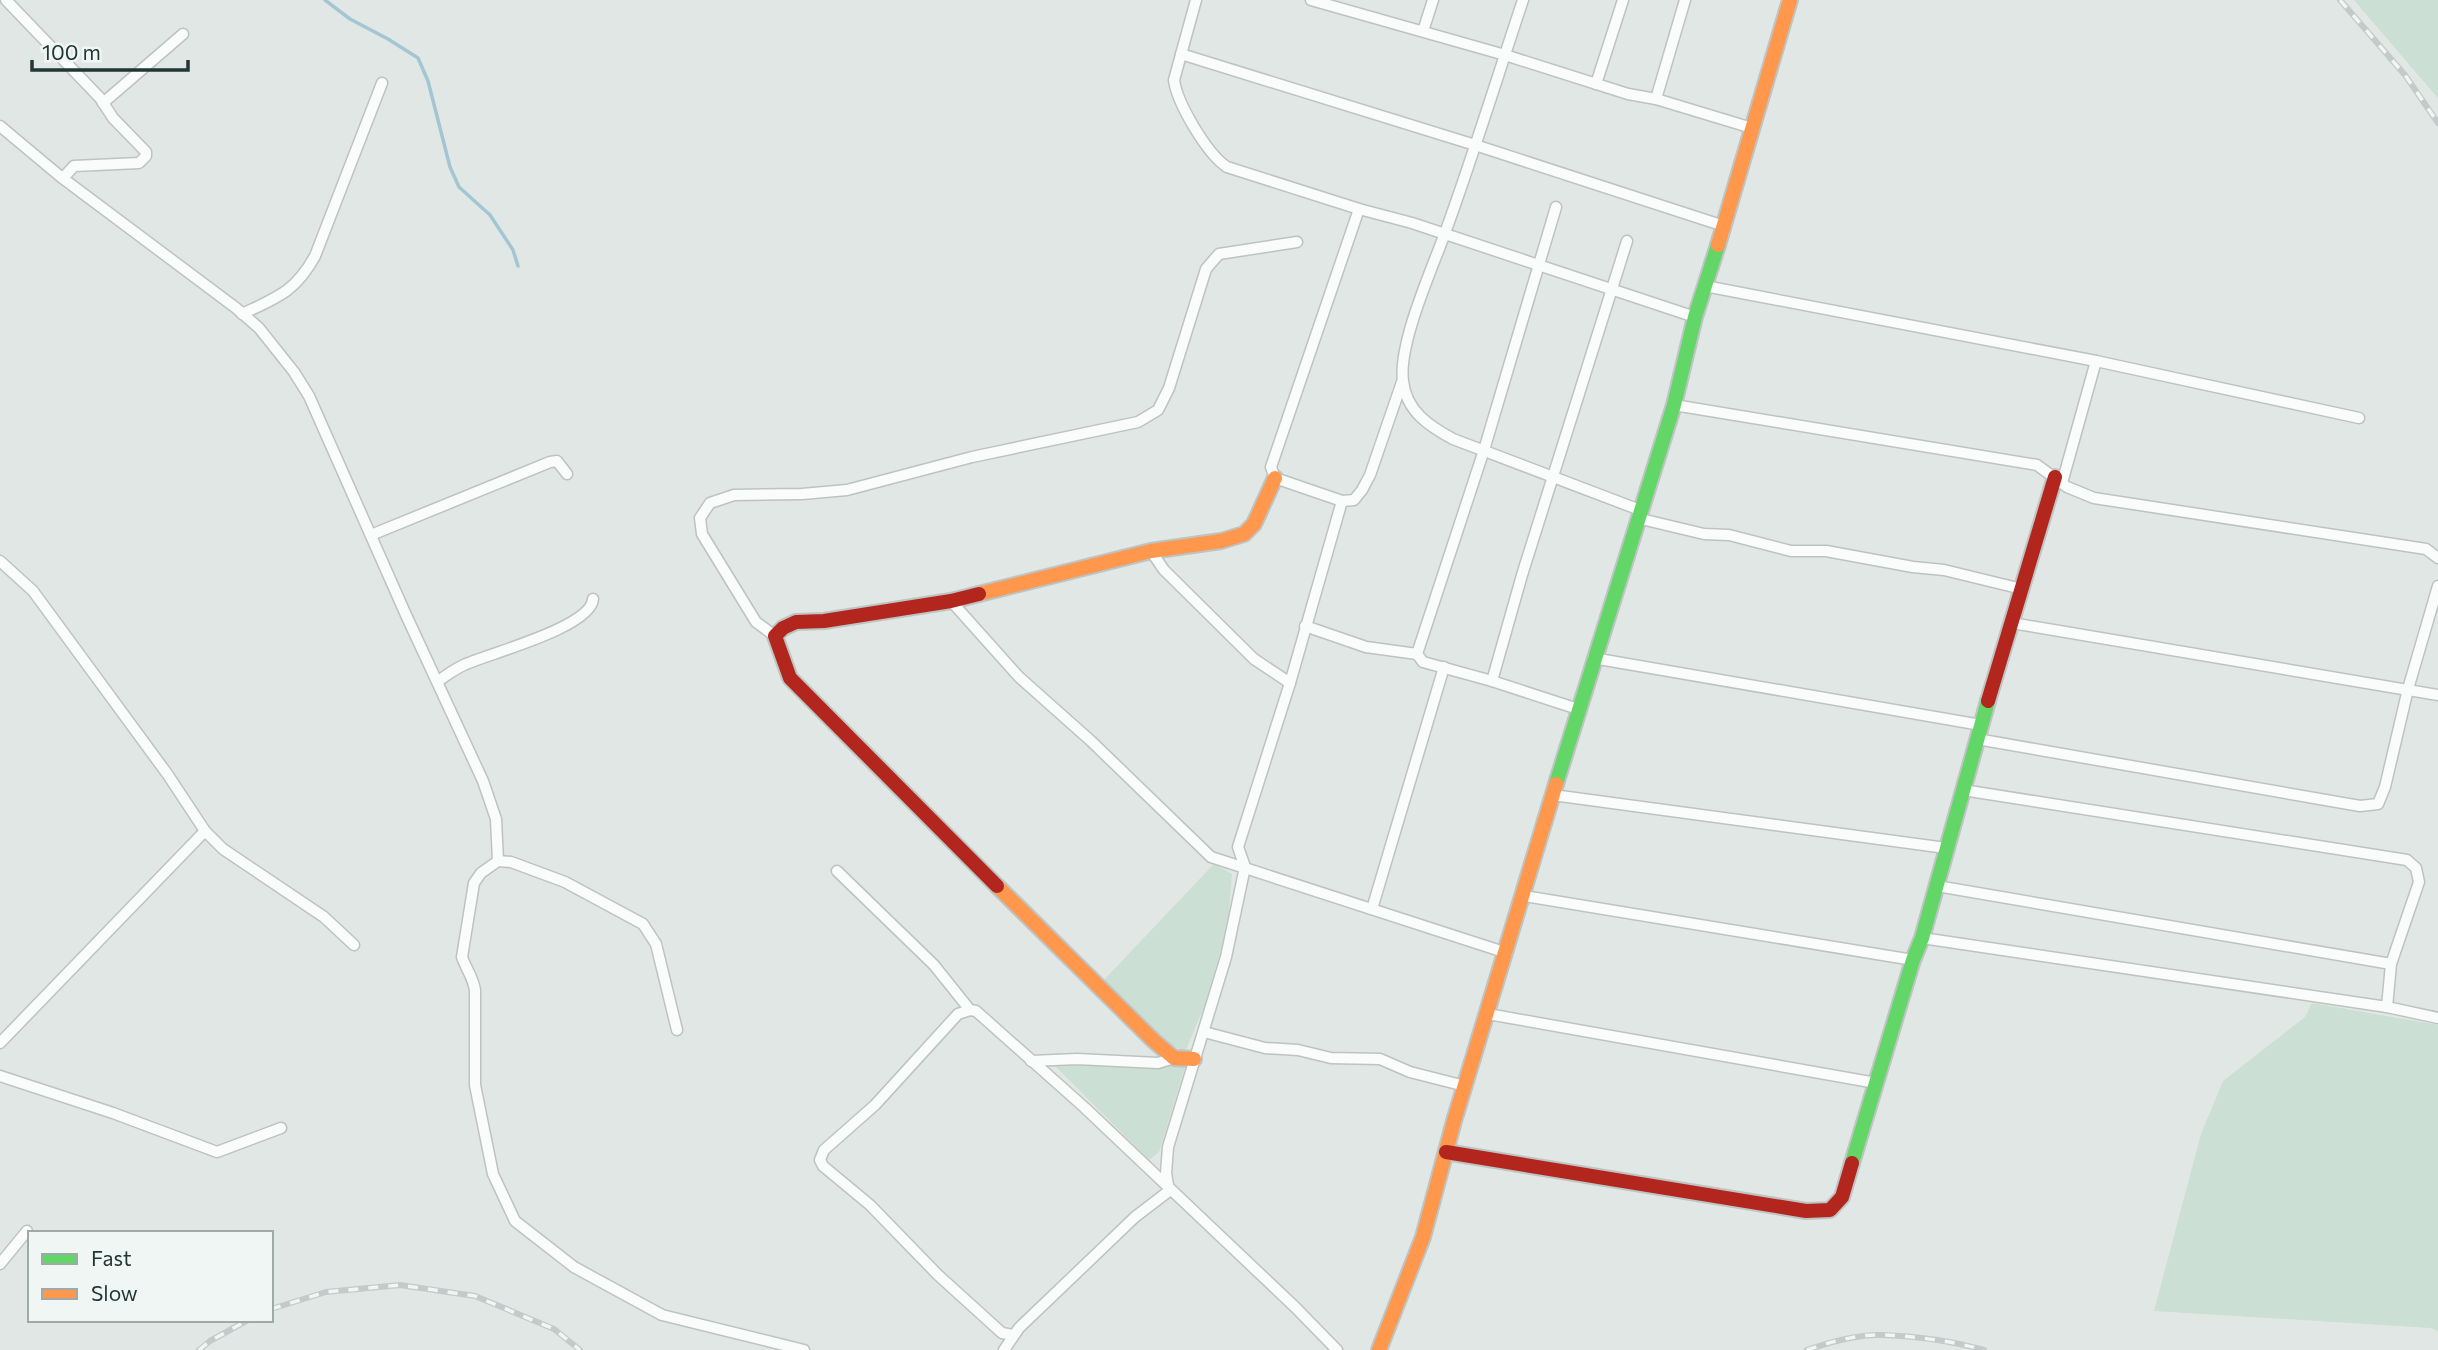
<svg xmlns="http://www.w3.org/2000/svg" width="2438" height="1350" viewBox="0 0 2438 1350" font-family="Commissioner,sans-serif">
  <style>
    .green { fill: #cbdfd4 }
    .lines { fill: none; stroke-linecap: round; stroke-linejoin: round }
    .stream { stroke: #a4c6d3; stroke-width: 3.5 }
    .street-casing { stroke: #bec3c2; stroke-width: 13 }
    .fast-casing { stroke: #bec4c2; stroke-width: 18 }
    .slow-casing { stroke: #bec4c2; stroke-width: 18 }
    .jam-casing { stroke: #bec4c2; stroke-width: 18 }
    .street { stroke: #fafbfb; stroke-width: 10 }
    .fast { stroke: #63d668; stroke-width: 14 }
    .slow { stroke: #ff974d; stroke-width: 14 }
    .jam { stroke: #b3261e; stroke-width: 14 }
    .rail-casing { stroke: #c6c9c9; stroke-width: 6 }
    .rail { stroke: #eff6f3; stroke-width: 3.5; stroke-dasharray: 10; stroke-linecap: butt }
  </style>
  <rect width="100%" height="100%" fill="#e1e7e5"/>
  <g class="green">
    <polygon points="2354,0 2438,0 2438,99 2437,97"/>
    <polygon points="1214,864 1232,874 1228,925 1206,1002 1185,1052 1161,1039 1103,981"/>
    <polygon points="2312,1003 2438,1025 2438,1331 2431,1328 2154,1311 2201,1134 2223,1081 2305,1017"/>
    <polygon points="1186,1064 1159,1152 1149,1160 1054,1065"/>
  </g>
  <g class="lines">
    <polyline class="stream" points="325,0 350,19 388,39 418,58 428,81 450,167 459,187 490,215 513,250 518,266"/>
    <defs>
      <g id="street">
        <polyline points="6,0 100,98 113,118 146,152 146,156 139,163 74,166 63,178"/>
        <path d="M1196,0L1174,80C1177,103 1207,154 1227,167L1359,209L1412,223L1695,317"/>
        <polyline points="1311,0 1505,55 1628,94 1656,99 1752,128"/>
        <path d="M1523,0C1497,78 1473,156 1445,233C1432,269 1398,344 1403,381C1406,411 1429,426 1453,439L1640,510"/>
        <polyline points="1423,31 1433,0"/>
        <polyline points="1181,54 1475,145 1724,226"/>
        <polyline points="1596,84 1623,0"/>
        <polyline points="1656,99 1685,0"/>
        <polyline points="103,103 183,34"/>
        <polyline points="0,126 61,177 236,308 259,328 294,372 309,396 406,615 483,781 496,819 498,861"/>
        <polyline points="1556,207 1484,450 1417,654 1423,662 1492,681 1578,709"/>
        <polyline points="1359,209 1271,467 1275,478 1342,501 1354,500 1362,490 1370,475 1402,382"/>
        <polyline points="1705,286 2096,361 2359,418"/>
        <path d="M242,314C278,297 295,292 315,256L382,83"/>
        <polyline points="1674,405 2037,465 2067,487 2094,498 2426,549 2438,558"/>
        <polyline points="2062,483 2096,361"/>
        <polyline points="1637,518 1704,534 1729,535 1791,551 1826,551 1913,567 1944,570 2022,589"/>
        <polyline points="371,535 550,462 557,461 567,474"/>
        <polyline points="1151,551 1164,570 1254,659 1290,683"/>
        <polyline points="0,561 33,591 168,775 205,831 223,849 324,917 354,945"/>
        <polyline points="951,601 1019,677 1091,741 1211,857 1507,953"/>
        <polyline points="2012,623 2438,695"/>
        <polyline points="1305,626 1366,647 1417,654"/>
        <polyline points="775,636 756,622 702,534 700,518 710,503 734,495 802,494 847,490 972,457 1138,422 1158,410 1169,388 1206,269 1219,254 1297,242"/>
        <polyline points="1593,658 1981,725"/>
        <path d="M438,681C447,675 456,668 466,664C491,653 591,627 593,599"/>
        <polyline points="1492,681 1522,575 1627,241"/>
        <polyline points="1977,739 2360,806 2378,804 2385,787 2408,689 2438,586"/>
        <polyline points="1963,790 2407,860 2416,868 2419,882 2391,964 2387,1007"/>
        <polyline points="1553,795 1946,848"/>
        <polyline points="837,871 934,965 970,1010"/>
        <polyline points="1937,886 2391,964"/>
        <polyline points="1524,896 1913,960"/>
        <polyline points="1372,909 1444,667"/>
        <polyline points="1922,938 2387,1007 2438,1018"/>
        <polyline points="1488,1014 1876,1083"/>
        <path d="M677,1030L656,944L643,924L565,882L511,862L498,861L481,873L474,883L462,957C466,969 473,977 475,990V1085L493,1174L515,1221L574,1267L662,1315L804,1350"/>
        <polyline points="1204,1032 1265,1048 1298,1050 1331,1058 1380,1059 1410,1072 1465,1086"/>
        <polyline points="0,1043 205,831"/>
        <polyline points="1031,1061 1077,1059 1158,1063 1174,1058"/>
        <polyline points="0,1076 113,1113 217,1152 281,1128"/>
        <polyline points="0,1264 27,1231"/>
        <polyline points="1013,1335 1002,1333 938,1275 870,1205 823,1166 820,1160 824,1150 875,1105 958,1014 970,1010 976,1011 1084,1107 1295,1307 1337,1350"/>
        <polyline points="1004,1350 1019,1328 1135,1217 1169,1191 1166,1173 1168,1147 1226,957 1245,867 1238,847 1290,683 1342,501"/>
      </g>
      <g id="fast">
        <polyline points="1556,784 1674,405 1695,317 1718,245"/>
        <polyline points="1852,1163 1913,960 1922,938 1988,701"/>
      </g>
      <g id="slow">
        <polyline points="1718,245 1790,0"/>
        <polyline points="979,594 1151,551 1221,541 1244,534 1254,524 1275,478"/>
        <polyline points="997,886 1154,1041 1174,1058 1194,1059"/>
        <polyline points="1379,1350 1423,1237 1454,1121 1556,784"/>
      </g>
      <g id="jam">
        <polyline points="979,594 951,601 824,621 796,622 783,628 775,636 790,678 997,886"/>
        <polyline points="1988,701 2055,477"/>
        <polyline points="1446,1152 1806,1211 1830,1210 1842,1197 1852,1163"/>
      </g>
    </defs>
    <use href="#street" class="street-casing"/>
    <use href="#fast" class="fast-casing"/>
    <use href="#slow" class="slow-casing"/>
    <use href="#jam" class="jam-casing"/>
    <use href="#street" class="street"/>
    <use href="#fast" class="fast"/>
    <use href="#slow" class="slow"/>
    <use href="#jam" class="jam"/>
    <defs>
      <g id="rail">
        <polyline points="2340,0 2405,75 2438,123"/>
        <polyline points="271,1309 326,1292 400,1285 475,1296 554,1329 580,1350"/>
        <polyline points="199,1350 210,1341 248,1320"/>
        <path d="M1807,1350C1830,1342 1858,1334 1882,1335C1915,1336 1952,1341 1984,1350"/>
      </g>
    </defs>
    <use href="#rail" class="rail-casing"/>
    <use href="#rail" class="rail"/>
  </g>
  <rect x="28" y="1231" width="245" height="91" fill="#eff6f3" stroke="#9daaa7" stroke-width="2"/>
  <rect x="42" y="1254" width="35" height="10" fill="#63d668" stroke="#9daaa7" stroke-width="2"/>
  <text x="91" y="1266" font-size="21" fill="#213735">Fast</text>
  <rect x="42" y="1289" width="35" height="10" fill="#ff974d" stroke="#9daaa7" stroke-width="2"/>
  <text x="91" y="1301" font-size="21" fill="#213735">Slow</text>
  <path d="M32 60v10h156v-10" fill="none" stroke="#213735" stroke-width="3.5"/>
  <text x="42" y="60" font-size="21" fill="#213735" stroke="#eff6f3" stroke-width="5" paint-order="stroke">100 m</text>
</svg>
